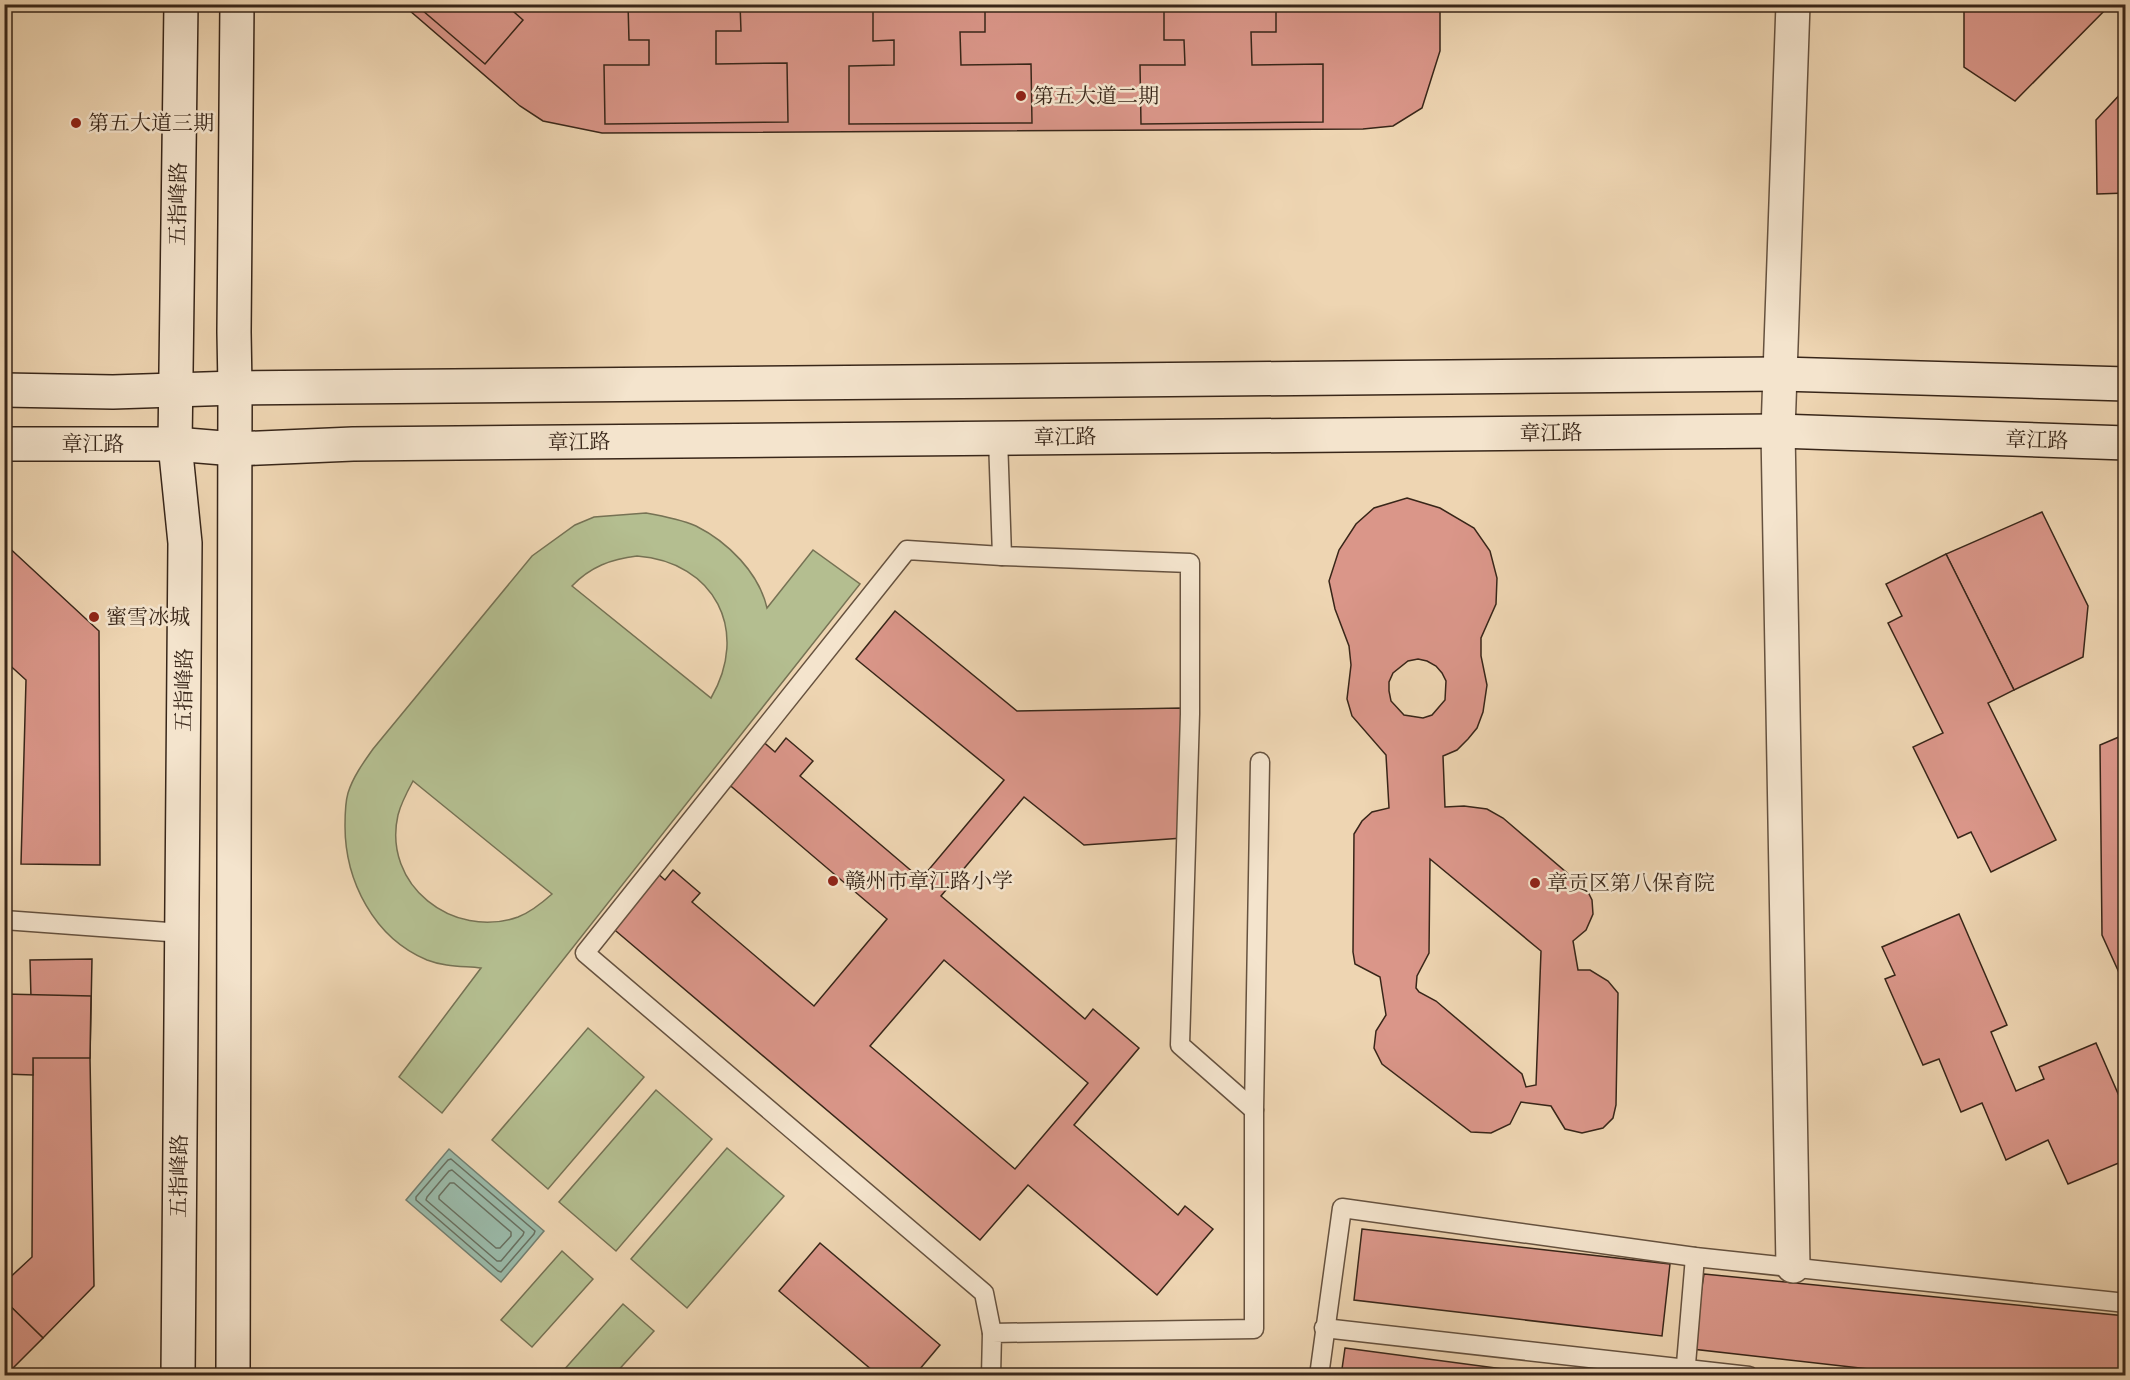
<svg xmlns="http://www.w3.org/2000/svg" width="2130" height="1380" viewBox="0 0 2130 1380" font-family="'IM FELL English','Noto Serif SC',serif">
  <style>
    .green { fill: #b4be90; stroke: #767254; stroke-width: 1.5; fill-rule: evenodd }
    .water { fill: #9ab9a8; stroke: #737e6f; stroke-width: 1.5 }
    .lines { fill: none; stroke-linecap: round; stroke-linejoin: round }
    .shore { stroke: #697060; stroke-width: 1.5 }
    .building { fill: #da9689; stroke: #382619; stroke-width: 1.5; fill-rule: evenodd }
    .service-casing { stroke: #66523f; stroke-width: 21 }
    .tertiary-casing { stroke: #66523f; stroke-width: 36 }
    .secondary-casing { stroke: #382619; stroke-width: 36 }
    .service { stroke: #f4e4cd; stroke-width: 18 }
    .tertiary { stroke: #f4e4cd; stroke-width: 33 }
    .secondary { stroke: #f4e4cd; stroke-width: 33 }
    .poi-dot { fill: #8f2418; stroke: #f4e4cd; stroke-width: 2 }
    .labels { text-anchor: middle; stroke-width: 5; stroke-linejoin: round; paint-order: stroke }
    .poi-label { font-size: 21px; fill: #382619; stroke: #f4e4cd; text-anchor: start }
    .street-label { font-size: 21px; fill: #382619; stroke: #f4e4cd }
  </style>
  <rect width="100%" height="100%" fill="#eed5b2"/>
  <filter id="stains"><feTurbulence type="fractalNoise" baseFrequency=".00333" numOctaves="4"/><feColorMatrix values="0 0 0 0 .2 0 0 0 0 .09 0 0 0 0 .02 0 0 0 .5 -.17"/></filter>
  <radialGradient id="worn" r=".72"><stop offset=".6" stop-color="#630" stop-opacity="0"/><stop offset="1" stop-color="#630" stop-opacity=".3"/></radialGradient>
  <g class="green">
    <path d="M646,513C663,516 680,519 696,526C728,542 759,573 767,608L813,550L860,584L442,1113L399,1077L481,968C463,966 445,967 427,960C374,938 345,881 345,826C345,815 345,803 348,793C353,777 363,763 373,749L532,556L575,525L594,517ZM637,556C715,562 750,631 711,698L572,586C590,567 611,559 637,556ZM413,781L552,894C542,903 531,912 518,917C453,940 382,885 398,815C401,803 407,792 413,781Z"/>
    <polygon points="588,1028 644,1077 548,1189 492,1140"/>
    <polygon points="656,1090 712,1139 616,1251 559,1202"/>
    <polygon points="727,1148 784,1196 687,1308 631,1259"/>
    <polygon points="562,1251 593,1279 532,1347 501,1320"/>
    <polygon points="623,1304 654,1331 614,1375 565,1375 562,1372"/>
  </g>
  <polygon class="water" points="449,1149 544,1231 501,1282 406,1200"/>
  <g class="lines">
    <g class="shore">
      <polygon points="451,1159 535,1231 534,1234 501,1272 498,1271 416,1200 416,1197 448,1160"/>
      <polygon points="452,1170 524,1232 523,1235 501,1261 497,1261 426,1200 427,1197 449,1171"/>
      <polygon points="450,1183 454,1183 511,1232 511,1236 500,1248 496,1248 439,1199 439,1196"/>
    </g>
  </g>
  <g class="building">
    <polygon points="402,4 1440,4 1440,51 1422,108 1393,126 1363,129 602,133 543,121 520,106"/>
    <polygon points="415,4 505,4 523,20 485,64"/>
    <polygon points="628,4 740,4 741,31 716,31 716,64 787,63 788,122 605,124 604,65 649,65 649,40 629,40"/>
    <polygon points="873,4 985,4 985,32 960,32 961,65 1031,64 1032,123 849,124 849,66 894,65 894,40 873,41"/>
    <polygon points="1164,4 1276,4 1276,32 1251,32 1252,65 1323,64 1323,122 1141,124 1140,65 1185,65 1184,40 1164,40"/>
    <polygon points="1964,4 2111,4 2015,101 1964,67"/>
    <polygon points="2126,88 2126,193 2097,194 2096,120"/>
    <path d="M1407,498L1440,508L1474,528L1490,551L1497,578L1496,604L1481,638V656L1487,685L1483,712L1477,728L1468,739L1457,750L1443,756L1445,807L1464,806L1487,809L1503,818L1587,890L1592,900L1593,914L1586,930L1573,941L1578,970H1590L1608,981L1618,993L1616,1105L1613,1118L1603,1128L1582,1133L1565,1129L1551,1106L1521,1102L1510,1124L1491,1133L1471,1132L1382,1064L1374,1048L1376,1031L1386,1015L1380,977L1355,964L1353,952L1354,834L1362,821L1372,812L1389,808L1386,755L1352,716L1347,699L1351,665L1349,646L1335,609L1329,581L1339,550L1356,524L1374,508ZM1418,659L1427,661L1436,666L1442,673L1446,681L1445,700L1432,715L1423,718L1404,715L1391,701L1389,691V682L1393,673L1408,661ZM1430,859L1541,951L1536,1085L1526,1087L1522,1074L1436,1001L1419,992L1416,988L1417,976L1429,953Z"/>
    <polygon points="2042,512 2088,606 2083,657 2014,690 1946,554"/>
    <polygon points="4,543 99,631 100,865 21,864 26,680 4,660"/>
    <polygon points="1946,554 2014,690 1988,703 2056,840 1991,872 1971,832 1958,838 1913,747 1943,733 1888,623 1902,616 1886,584"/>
    <path d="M895,611L1017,711L1181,708L1183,838L1084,845L1024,797L941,896L1085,1019L1093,1009L1139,1048L1074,1125L1178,1215L1185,1206L1213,1229L1157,1295L1028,1185L980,1240L610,926L656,872L665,880L673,870L700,893L692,902L814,1006L887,919L726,782L761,740L775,752L786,738L813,761L800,776L921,879L1004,780L856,659ZM944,960L1088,1083L1015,1169L870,1046Z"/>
    <polygon points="2126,734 2126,988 2102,935 2100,745"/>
    <polygon points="1959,914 2007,1025 1991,1032 2016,1091 2044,1079 2039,1067 2096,1043 2126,1112 2126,1160 2068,1184 2048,1140 2006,1160 1982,1103 1961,1112 1939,1059 1923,1065 1885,979 1895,975 1882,947"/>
    <polygon points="92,959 90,1058 94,1286 43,1338 4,1300 4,1283 32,1257 33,1075 30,960"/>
    <polygon points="4,994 91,996 90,1058 33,1058 33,1075 4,1074"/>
    <polygon points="1362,1229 1670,1264 1662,1336 1354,1300"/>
    <polygon points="820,1243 940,1345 914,1376 879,1376 779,1291"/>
    <polygon points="1704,1274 2126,1316 2126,1376 1931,1376 1692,1349"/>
    <polygon points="4,1300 43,1338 5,1376 4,1376"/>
    <polygon points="1345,1348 1556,1376 1341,1376"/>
  </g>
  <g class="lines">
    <defs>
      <g id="service">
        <polyline points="998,438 1002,556 1190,563 1190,714 1180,1045 1254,1110"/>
        <polyline points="4,920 182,933"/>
        <polyline points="1324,1328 1749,1376"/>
        <polyline points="992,1333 984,1293 585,953 907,550 1002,556"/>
        <polyline points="991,1376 992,1333 1254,1329 1254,1110 1260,762"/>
        <polyline points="1319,1376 1342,1208 1695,1257 2126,1303"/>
        <polyline points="1685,1376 1695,1257"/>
      </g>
      <polyline id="tertiary" points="1793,4 1778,431 1793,1266"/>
      <g id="secondary">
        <polyline points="4,390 113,392 235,388 1781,374 2126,384"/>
        <polyline points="4,444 175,444 235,449 353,444 1778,431 2126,443"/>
        <polyline points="178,1376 185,543 175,444 181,4"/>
        <polyline points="233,1376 235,388 234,332 237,4"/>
      </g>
    </defs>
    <use href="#service" class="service-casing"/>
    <use href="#tertiary" class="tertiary-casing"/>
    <use href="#secondary" class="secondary-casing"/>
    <use href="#service" class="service"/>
    <use href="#tertiary" class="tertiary"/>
    <use href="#secondary" class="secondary"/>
  </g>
  <g class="poi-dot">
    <circle cx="1021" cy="96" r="6"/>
    <circle cx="76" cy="123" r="6"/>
    <circle cx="94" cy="617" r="6"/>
    <circle cx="833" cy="881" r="6"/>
    <circle cx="1535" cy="883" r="6"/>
  </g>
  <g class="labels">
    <g class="poi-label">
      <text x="1033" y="103">第五大道二期</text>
      <text x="88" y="130">第五大道三期</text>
      <text x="106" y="624">蜜雪冰城</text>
      <text x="845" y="888">赣州市章江路小学</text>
      <text x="1547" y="890">章贡区第八保育院</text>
    </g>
    <g class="street-label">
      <text transform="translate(178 204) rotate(-89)" y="7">五指峰路</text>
      <text transform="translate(1551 433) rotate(-1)" y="7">章江路</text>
      <text transform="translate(1065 437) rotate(-1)" y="7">章江路</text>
      <text transform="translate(2037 440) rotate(2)" y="7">章江路</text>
      <text transform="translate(579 442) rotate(-1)" y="7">章江路</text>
      <text x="93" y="451">章江路</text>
      <text transform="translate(184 690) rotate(-89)" y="7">五指峰路</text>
      <text transform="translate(179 1176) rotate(-89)" y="7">五指峰路</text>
    </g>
  </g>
  <rect width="2130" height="1380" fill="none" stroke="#eed5b2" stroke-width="24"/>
  <rect x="6" y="6" width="2118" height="1368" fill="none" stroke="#382619" stroke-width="3"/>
  <rect x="12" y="12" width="2106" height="1356" fill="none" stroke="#382619" stroke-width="1.5"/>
  <rect width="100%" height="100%" filter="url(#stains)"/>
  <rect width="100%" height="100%" fill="url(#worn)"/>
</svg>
